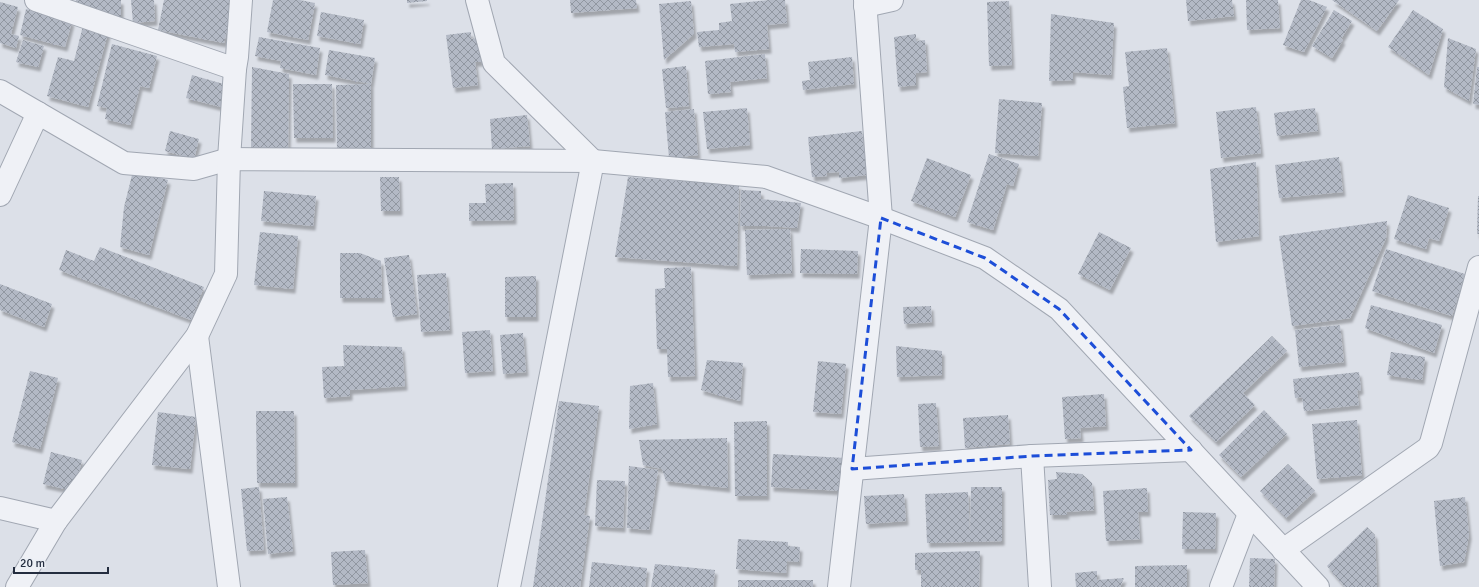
<svg xmlns="http://www.w3.org/2000/svg" width="1479" height="587" viewBox="0 0 1479 587" font-family="Signika,sans-serif">
  <style>
    .building { fill: url(#building-cross-hatch); filter: url(#shadow) }
    .lines { fill: none; stroke-linecap: round; stroke-linejoin: round }
    .street-casing { stroke: #a1a7b2; stroke-width: 24 }
    .street { stroke: #eff1f6; stroke-width: 22 }
    .marked { fill: none; stroke: #1d4ed8; stroke-width: 3; stroke-dasharray: 8 5; stroke-linejoin: round }
  </style>
  <defs>
    <pattern id="building-cross-hatch" width="8" height="8" patternUnits="userSpaceOnUse"><rect width="8" height="8" fill="#b3b9c5"/><path d="M0 0l8 8M0 8l8-8" fill="none" stroke="#9197a1"/></pattern>
    <filter id="shadow"><feDropShadow dx="2.5" dy="4.5" stdDeviation="1" flood-color="#0004"/></filter>
  </defs>
  <rect width="100%" height="100%" fill="#dce0e8"/>
  <g class="building">
    <polygon points="76,0 121,0 121,27 74,12"/>
    <polygon points="131,0 154,0 155,21 133,23"/>
    <polygon points="164,0 234,0 224,43 158,30"/>
    <polygon points="273,0 300,0 315,3 308,40 267,32"/>
    <polygon points="407,0 427,0 427,1 407,3"/>
    <polygon points="570,0 636,0 637,8 571,13"/>
    <polygon points="769,0 785,0 787,23 767,25 769,49 735,52 734,44 699,47 697,32 719,30 719,23 732,21 730,4"/>
    <polygon points="1186,0 1232,0 1234,16 1188,21"/>
    <polygon points="1246,0 1278,0 1280,28 1247,30"/>
    <polygon points="1301,0 1309,0 1327,7 1304,52 1283,45"/>
    <polygon points="1332,0 1399,0 1377,31"/>
    <polygon points="691,1 694,34 664,60 659,4"/>
    <polygon points="1009,1 1012,65 989,66 987,2"/>
    <polygon points="0,2 18,7 11,34 19,36 16,48 0,43"/>
    <polygon points="26,9 72,21 65,47 20,35"/>
    <polygon points="1334,10 1352,21 1341,39 1343,40 1332,58 1312,46"/>
    <polygon points="1413,10 1443,29 1429,75 1388,47"/>
    <polygon points="321,12 364,20 360,44 317,36"/>
    <polygon points="1051,14 1114,23 1111,75 1073,72 1073,80 1049,81"/>
    <polygon points="84,22 109,29 88,107 47,96 58,57 74,61"/>
    <polygon points="471,32 471,39 477,38 481,62 475,62 478,85 453,88 446,35"/>
    <polygon points="916,34 916,41 925,40 927,72 916,73 916,85 898,87 894,37"/>
    <polygon points="259,37 320,48 316,75 280,68 281,61 255,56"/>
    <polygon points="1448,38 1476,49 1469,101 1444,87"/>
    <polygon points="23,40 44,46 38,67 16,62"/>
    <polygon points="112,44 157,56 149,88 140,86 130,125 105,119 107,108 97,106"/>
    <polygon points="1167,48 1175,123 1127,128 1123,87 1129,86 1125,52"/>
    <polygon points="329,50 375,58 371,84 325,75"/>
    <polygon points="765,54 767,78 730,82 731,92 708,94 705,61"/>
    <polygon points="852,57 854,84 803,90 802,81 810,80 808,62"/>
    <polygon points="686,66 689,106 666,108 662,69"/>
    <polygon points="252,67 289,74 288,151 251,151"/>
    <polygon points="1477,67 1479,67 1479,105 1473,104"/>
    <polygon points="192,75 227,85 221,107 186,98"/>
    <polygon points="293,84 332,84 333,138 294,138"/>
    <polygon points="371,84 371,152 337,152 336,85"/>
    <polygon points="999,99 1042,103 1038,156 995,153"/>
    <polygon points="1256,107 1261,153 1221,158 1216,112"/>
    <polygon points="747,108 750,145 707,149 703,112"/>
    <polygon points="1315,108 1318,131 1277,136 1274,113"/>
    <polygon points="694,109 698,155 669,158 665,112"/>
    <polygon points="527,115 530,146 492,149 490,119"/>
    <polygon points="170,131 199,139 194,159 165,151"/>
    <polygon points="862,131 867,175 839,178 839,172 826,173 827,176 812,177 808,137"/>
    <polygon points="989,154 1019,164 1013,186 1007,184 993,230 967,222"/>
    <polygon points="1339,157 1343,192 1279,198 1275,165"/>
    <polygon points="927,158 971,175 955,217 911,201"/>
    <polygon points="1256,162 1259,236 1216,242 1210,169"/>
    <polygon points="133,171 168,180 149,255 120,247 124,207"/>
    <polygon points="380,177 399,177 400,211 381,211"/>
    <polygon points="628,177 739,185 737,266 615,257"/>
    <polygon points="513,183 514,220 469,221 469,203 486,203 485,184"/>
    <polygon points="741,190 761,191 761,199 801,203 797,228 767,226 740,226"/>
    <polygon points="264,191 316,196 313,226 261,221"/>
    <polygon points="1408,195 1449,208 1439,241 1429,238 1426,249 1394,239"/>
    <polygon points="1478,196 1479,196 1479,234 1477,234"/>
    <polygon points="1387,221 1386,238 1350,318 1292,326 1279,236"/>
    <polygon points="790,229 792,273 747,275 745,230"/>
    <polygon points="260,232 298,236 293,289 254,285"/>
    <polygon points="1099,232 1131,248 1110,290 1078,274"/>
    <polygon points="100,247 204,287 191,320 59,270 66,250 94,261"/>
    <polygon points="801,249 858,251 857,274 800,273"/>
    <polygon points="1386,249 1465,274 1452,316 1372,291"/>
    <polygon points="340,253 360,253 381,261 382,298 340,298"/>
    <polygon points="409,255 417,314 393,317 384,258"/>
    <polygon points="691,267 695,376 668,377 667,349 657,349 655,289 665,288 664,268"/>
    <polygon points="446,273 450,330 421,332 417,275"/>
    <polygon points="536,276 536,317 505,317 505,277"/>
    <polygon points="0,284 52,304 44,327 0,310"/>
    <polygon points="1371,305 1442,325 1434,353 1365,328"/>
    <polygon points="931,306 932,322 904,324 903,307"/>
    <polygon points="1340,325 1344,362 1299,367 1295,330"/>
    <polygon points="490,330 493,371 465,373 462,332"/>
    <polygon points="523,333 526,372 503,374 500,335"/>
    <polygon points="1272,336 1287,351 1243,393 1255,405 1216,442 1189,416"/>
    <polygon points="343,345 402,347 405,386 350,390 350,396 324,398 322,367 344,366"/>
    <polygon points="896,346 942,351 942,375 897,377"/>
    <polygon points="1391,352 1425,357 1422,380 1387,375"/>
    <polygon points="707,360 743,363 740,401 701,390"/>
    <polygon points="818,361 846,364 841,414 813,412"/>
    <polygon points="30,371 58,378 40,449 12,442"/>
    <polygon points="1359,372 1361,390 1357,391 1359,405 1304,411 1302,397 1295,398 1293,379"/>
    <polygon points="653,383 657,424 629,429 630,386"/>
    <polygon points="1104,394 1106,426 1080,428 1081,438 1065,439 1062,397"/>
    <polygon points="559,401 599,406 584,515 590,516 580,587 533,587"/>
    <polygon points="936,403 939,446 920,447 918,404"/>
    <polygon points="1264,410 1287,434 1241,477 1219,455"/>
    <polygon points="256,411 294,411 295,483 257,483"/>
    <polygon points="158,412 196,417 190,469 152,465"/>
    <polygon points="1008,415 1010,444 965,448 963,418"/>
    <polygon points="1357,420 1362,475 1317,479 1312,424"/>
    <polygon points="767,421 767,496 735,496 734,422"/>
    <polygon points="727,438 728,488 666,481 662,469 643,465 639,440"/>
    <polygon points="51,452 82,460 74,491 43,484"/>
    <polygon points="773,454 845,458 843,491 771,487"/>
    <polygon points="1288,464 1315,491 1286,518 1260,491"/>
    <polygon points="629,466 658,470 649,530 627,528"/>
    <polygon points="1056,472 1082,474 1092,483 1094,510 1066,512 1067,515 1050,515 1048,480 1057,479"/>
    <polygon points="597,480 625,481 623,528 595,526"/>
    <polygon points="259,487 264,550 247,551 241,489"/>
    <polygon points="971,487 1002,487 1002,541 927,543 925,494 968,492 970,535"/>
    <polygon points="1147,488 1148,512 1138,512 1140,539 1106,541 1103,491"/>
    <polygon points="904,494 906,521 866,524 864,496"/>
    <polygon points="287,497 293,551 268,554 263,499"/>
    <polygon points="1465,497 1469,535 1464,562 1440,566 1434,501"/>
    <polygon points="1183,512 1216,513 1215,549 1182,549"/>
    <polygon points="1367,527 1375,535 1377,587 1345,587 1327,566"/>
    <polygon points="738,539 788,542 788,546 800,547 799,562 787,561 786,573 736,569"/>
    <polygon points="365,550 368,583 333,585 331,552"/>
    <polygon points="980,551 979,587 921,587 921,570 915,570 915,553"/>
    <polygon points="1250,558 1275,559 1274,587 1249,587"/>
    <polygon points="592,562 647,568 645,587 589,587"/>
    <polygon points="655,564 715,570 713,587 651,587"/>
    <polygon points="1187,565 1187,587 1135,587 1135,566"/>
    <polygon points="1097,571 1097,580 1124,578 1120,587 1076,587 1075,573"/>
    <rect x="738" y="580" width="75" height="7"/>
  </g>
  <g class="lines">
    <defs>
      <g id="street">
        <polyline points="36,0 235,69"/>
        <polyline points="477,0 494,63 593,161 509,587"/>
        <polyline points="865,6 892,0"/>
        <polyline points="0,91 124,163 194,169 229,159 593,161 766,177 881,218 985,258 1059,309 1318,587"/>
        <polyline points="0,195 38,113"/>
        <polyline points="197,336 229,587"/>
        <polyline points="1032,456 1040,587"/>
        <polyline points="852,469 1032,456 1191,450"/>
        <polyline points="0,508 56,521"/>
        <polyline points="1283,550 1428,448 1431,443 1479,267"/>
        <polyline points="17,587 56,521 197,336 226,274 229,159 235,69 237,57 241,0"/>
        <polyline points="839,587 881,218 865,0"/>
        <polyline points="1221,587 1249,514"/>
      </g>
    </defs>
    <use href="#street" class="street-casing"/>
    <use href="#street" class="street"/>
  </g>
  <path class="marked" d="M881,218L985,258L1059,309L1191,450L1032,456L852,469Z"/>
  <path d="M14 567v6h94v-6" fill="none" stroke="#242d3f" stroke-width="2"/>
  <text x="20" y="567" font-size="12" fill="#242d3f" stroke="#ebeff5" stroke-width="3" paint-order="stroke">20 m</text>
</svg>
